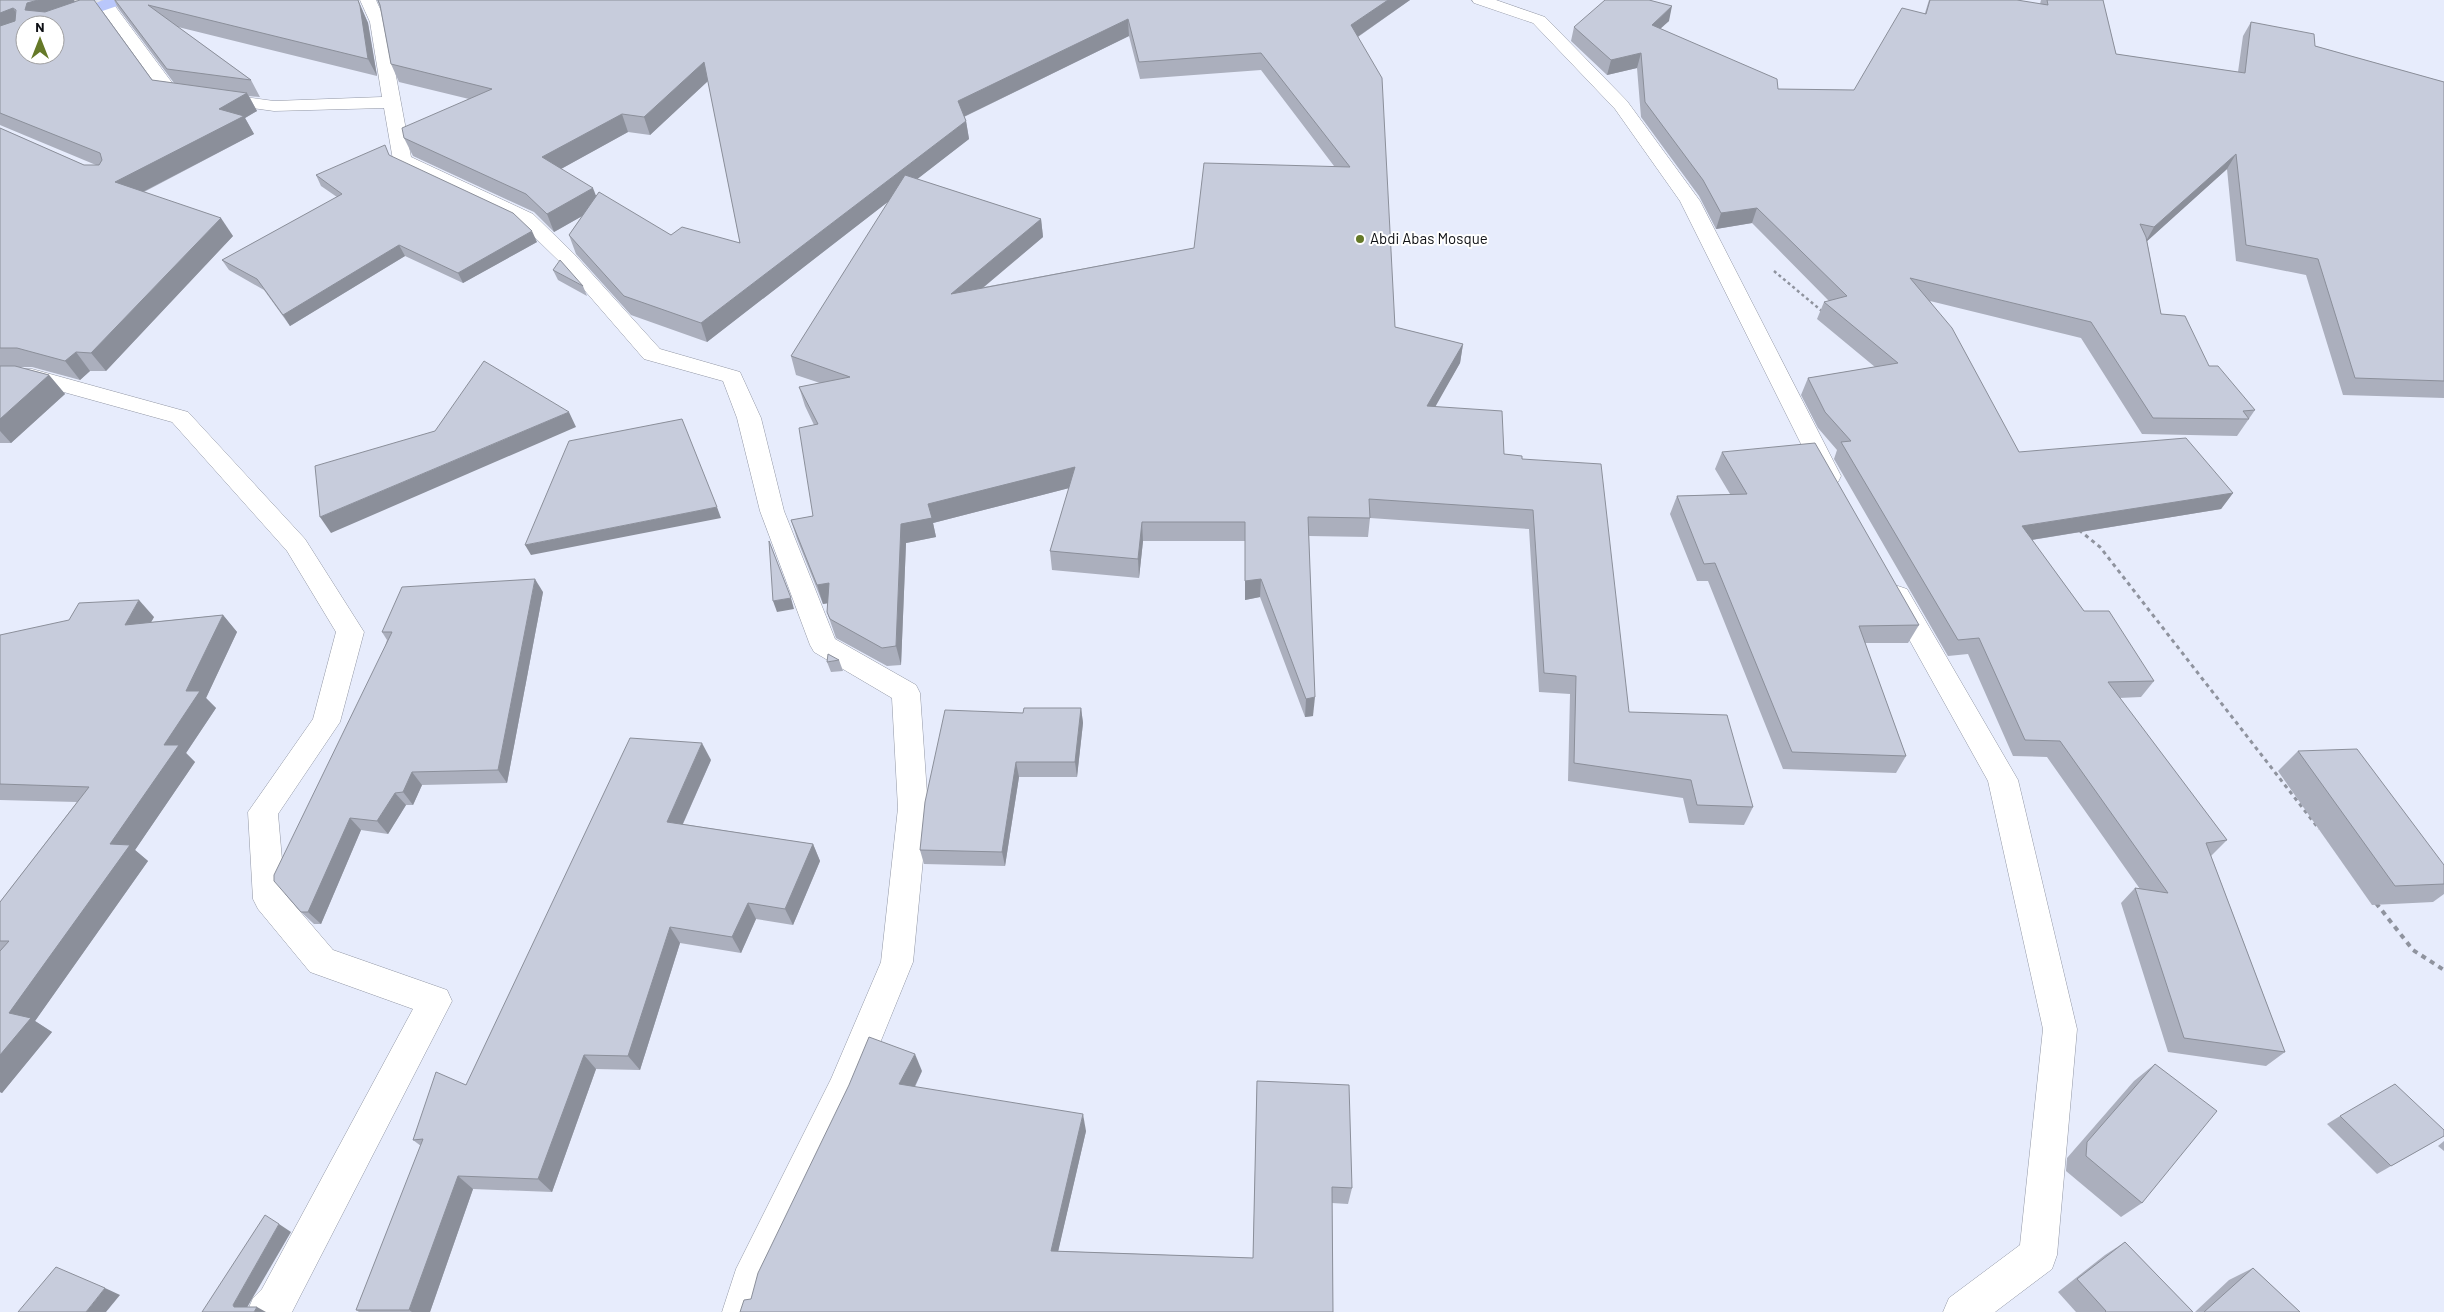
<svg xmlns="http://www.w3.org/2000/svg" width="2444" height="1312" viewBox="0 0 2444 1312" font-family="Barlow,sans-serif">
  <style>
    .lines { fill: none; stroke-linecap: round; stroke-linejoin: round }
    .minor-casing { stroke: #9297a5; stroke-width: 1 }
    .major-casing { stroke: #cfcfd0; stroke-width: 1 }
    .path-far2 { stroke: #8f939e; stroke-width: 2.5; stroke-dasharray: 3 3; stroke-linecap: butt }
    .path-far1 { stroke: #8f939e; stroke-width: 3; stroke-dasharray: 4 4; stroke-linecap: butt }
    .path { stroke: #8f939e; stroke-width: 4; stroke-dasharray: 5 5; stroke-linecap: butt }
    .minor { fill: #fff; fill-rule: evenodd }
    .major { fill: #b9c7fb; fill-rule: evenodd }
    .wall { fill: #abafbd; fill-rule: evenodd }
    .shaded-wall { fill: #8b8f9a }
    .building { fill: #c7ccdc; stroke: #8b8f9a; fill-rule: evenodd }
    .poi-dot { fill: #657928; stroke: #fff; stroke-width: 2 }
    .labels { text-anchor: middle; stroke-width: 4; stroke-linejoin: round; paint-order: stroke }
    .far-poi-label { font-size: 15px; fill: #0e1015; stroke: #fff; text-anchor: start }
  </style>
  <rect width="100%" height="100%" fill="#e7ecfc"/>
  <g class="lines">
    <defs>
      <g id="minor">
        <polygon points="65,0 112,2 176,88 274,101 382,97 370,22 360,0 376,0 386,22 411,157 533,214 574,254 660,349 740,372 761,418 784,511 835,639 916,685 920,693 928,808 913,962 856,1102 768,1287 762,1312 722,1312 736,1269 831,1079 881,962 898,808 892,698 814,652 810,645 760,511 737,418 723,381 644,359 560,262 519,222 395,164 393,160 384,108 274,111 164,96 101,9 67,3"/>
        <polygon points="1472,0 1496,0 1545,17 1627,101 1700,201 1841,476 1838,482 1829,484 1820,482 1817,476 1680,201 1615,109 1533,23 1474,3"/>
        <polygon points="0,369 32,369 188,412 305,539 364,632 340,722 278,814 285,894 333,950 447,990 452,1001 292,1312 247,1312 253,1298 262,1289 413,1009 310,972 258,909 253,899 248,812 313,719 336,632 287,551 172,422 31,383 0,383"/>
        <polygon points="1898,586 1907,589 2018,780 2077,1029 2057,1255 2052,1269 1995,1312 1943,1312 1949,1298 2020,1245 2043,1029 1988,781 1885,596 1889,589"/>
      </g>
      <polygon id="major" points="104,0 128,0 126,3 55,27 55,25 37,25 39,22"/>
    </defs>
    <use href="#minor" class="minor-casing"/>
    <use href="#major" class="major-casing"/>
    <polyline class="path-far2" points="1774,271 1823,312"/>
    <polyline class="path-far1" points="2079,530 2100,547 2319,829"/>
    <polyline class="path" points="2376,903 2413,950 2444,970"/>
    <use href="#minor" class="minor"/>
    <use href="#major" class="major"/>
  </g>
  <g class="wall">
    <polygon points="0,0 75,2 152,80 174,83 118,8 114,0 358,0 368,23 377,76 178,27 251,80 260,97 249,96 257,111 245,118 254,134 144,192 233,236 106,371 90,371 80,380 32,367 19,367 49,375 65,394 11,443 0,443 0,128 84,165 96,165 0,125"/>
    <path d="M377,0H1410L1358,37L1395,327L1463,344L1460,363L1435,406L1504,454L1522,459L1629,712L1753,807L1744,825L1689,823L1683,798L1568,781L1570,694L1539,692L1529,529L1370,518L1368,537L1309,536L1313,716L1305,717L1260,597L1245,600V541H1143L1139,578L1052,570L1050,551L1069,488L933,523L936,537L906,543L901,665L887,666L836,638L827,612L828,603L823,604L797,539L791,520L813,516L814,425L805,406L799,387L820,383L796,375L791,356L889,201L707,342L631,315L576,254L569,235L582,216L554,232L534,212L413,156L404,138L469,99L399,82L391,64L380,7ZM1129,36L1140,79L1261,70L1334,166L1194,248L984,287L1043,237L1041,219L917,179L969,139L966,121L964,117ZM708,81L740,243L671,235L596,196L561,169L628,132L650,135Z"/>
    <polygon points="1929,0 2017,0 2040,4 2041,0 2103,0 2116,54 2238,72 2243,36 2251,22 2315,46 2444,82 2444,398 2343,395 2306,275 2236,261 2227,169 2147,241 2161,314 2209,366 2255,410 2237,436 2142,434 2081,338 1930,301 2019,452 2233,493 2221,509 2032,540 2084,611 2154,681 2141,697 2119,698 2227,840 2211,856 2285,1052 2266,1066 2168,1052 2121,903 2135,888 2140,889 2047,757 2013,756 1968,654 1948,656 1834,459 1837,450 1818,428 1801,395 1808,378 1875,367 1817,319 1824,302 1829,301 1752,223 1716,229 1699,196 1641,117 1637,68 1607,75 1571,41 1574,27 1669,21 1660,28 1778,89 1854,90 1925,13"/>
    <polygon points="391,156 537,242 463,283 405,256 290,326 264,290 229,270 222,260 337,197 321,186 316,175"/>
    <polygon points="553,270 583,286 587,296 558,280"/>
    <polygon points="1722,452 1919,625 1908,643 1865,643 1906,756 1896,773 1783,769 1708,581 1697,581 1670,514 1677,496 1730,494 1715,469"/>
    <polygon points="543,592 507,783 422,785 413,805 406,805 388,834 361,830 321,924 314,924 301,912 387,640 382,632"/>
    <polygon points="223,615 237,632 206,698 216,708 186,753 195,762 135,850 148,861 35,1021 52,1032 2,1093 0,1092 0,902 77,802 0,800 0,635 154,617 151,622"/>
    <polygon points="839,660 843,671 831,672 827,662"/>
    <polygon points="1081,708 1083,723 1077,777 1019,777 1005,866 924,864 920,850 1023,713"/>
    <polygon points="2298,751 2444,865 2444,894 2433,902 2372,905 2278,771"/>
    <polygon points="711,760 683,824 813,844 820,861 793,925 756,919 741,953 680,943 640,1070 596,1069 552,1192 473,1189 430,1312 359,1312 356,1310 421,1146 413,1140 466,1085"/>
    <polygon points="2155,1064 2142,1203 2121,1217 2066,1171 2067,1158 2134,1081"/>
    <polygon points="922,1071 915,1087 1086,1131 1058,1251 1253,1258 1257,1081 1352,1188 1348,1204 1332,1203 1333,1312 751,1299"/>
    <polygon points="2340,1116 2444,1136 2377,1174 2327,1124"/>
    <polygon points="2444,1141 2444,1151 2438,1146"/>
    <polygon points="2125,1242 2193,1312 2076,1312 2058,1292 2105,1255"/>
    <polygon points="2253,1268 2300,1312 2195,1312 2229,1280"/>
  </g>
  <g class="shaded-wall">
    <polygon points="38,0 74,0 78,7 38,20 25,10 27,3"/>
    <polygon points="358,0 368,23 377,76 368,59"/>
    <polygon points="1388,0 1410,0 1350,42 1351,25"/>
    <polygon points="1672,6 1669,21 1648,40 1652,25"/>
    <polygon points="13,8 24,25 0,33 0,13"/>
    <polygon points="1128,19 1129,36 961,118 958,101"/>
    <polygon points="1641,53 1637,68 1607,75 1611,60"/>
    <polygon points="704,62 709,80 650,135 644,117"/>
    <polygon points="247,93 257,111 245,118 254,134 127,200 115,182 219,109"/>
    <polygon points="622,114 628,132 550,175 542,157"/>
    <polygon points="966,121 969,139 707,342 701,323"/>
    <polygon points="2236,154 2227,169 2145,243 2154,227"/>
    <polygon points="593,188 600,206 554,232 547,214"/>
    <polygon points="1757,208 1752,223 1716,229 1721,213"/>
    <polygon points="221,218 233,236 106,371 91,353"/>
    <polygon points="1041,219 1043,237 954,312 951,294"/>
    <polygon points="532,231 537,242 463,283 458,273"/>
    <polygon points="399,245 405,256 290,326 283,315"/>
    <polygon points="1463,344 1460,363 1425,425 1427,406"/>
    <polygon points="76,352 90,371 80,380 65,361"/>
    <polygon points="49,375 65,394 11,443 0,431 0,419"/>
    <polygon points="569,412 576,427 331,533 320,517"/>
    <polygon points="1075,467 1077,486 933,523 936,537 906,543 901,665 896,646 901,524 928,504"/>
    <polygon points="2233,493 2221,509 2012,543 2022,526"/>
    <polygon points="717,507 721,518 531,555 525,545"/>
    <polygon points="1142,522 1143,541 1139,578 1138,559"/>
    <polygon points="535,579 543,592 507,783 498,770"/>
    <polygon points="1261,579 1260,597 1245,600 1245,581"/>
    <polygon points="829,583 835,602 823,604 817,585"/>
    <polygon points="791,598 794,609 777,612 773,601"/>
    <polygon points="139,600 154,617 140,642 125,625"/>
    <polygon points="223,615 237,632 206,698 216,708 186,753 195,762 135,850 148,861 35,1021 52,1032 2,1093 0,1092 0,1055 9,1013 110,844 164,745 186,691"/>
    <polygon points="1315,697 1313,716 1305,717 1306,699"/>
    <polygon points="1081,708 1083,723 1077,777 1075,762"/>
    <polygon points="702,743 711,760 676,839 667,822"/>
    <polygon points="1016,762 1019,777 1005,866 1002,852"/>
    <polygon points="412,772 422,785 413,805 403,792"/>
    <polygon points="395,793 406,805 388,834 377,821"/>
    <polygon points="350,818 361,830 321,924 308,912"/>
    <polygon points="813,844 820,861 793,925 785,909"/>
    <polygon points="748,903 756,919 741,953 732,937"/>
    <polygon points="670,927 680,943 640,1070 628,1056"/>
    <polygon points="915,1054 922,1071 907,1102 899,1084"/>
    <polygon points="584,1055 596,1069 552,1192 538,1179"/>
    <polygon points="1083,1114 1086,1131 1055,1265 1051,1251"/>
    <polygon points="458,1176 473,1189 430,1312 412,1312 409,1310"/>
    <polygon points="279,1224 291,1232 245,1311 234,1307 233,1305"/>
    <polygon points="105,1288 120,1295 106,1312 86,1312"/>
    <polygon points="257,1307 266,1312 254,1312"/>
  </g>
  <g class="building">
    <path d="M0,0H38L27,3L25,10L45,12L80,0H94L152,80L247,93L219,109L244,116L115,182L221,218L91,353L76,352L65,361L17,348H0V128L84,165H99L102,160L100,153L0,113V26L15,21L16,10L13,8L0,13ZM25,25H55V55H25Z"/>
    <polygon points="115,0 358,0 360,6 368,59 148,5 251,80 167,69"/>
    <polygon points="378,0 1388,0 1351,25 1382,78 1395,327 1463,344 1427,406 1502,411 1504,454 1522,456 1522,459 1601,464 1629,712 1727,715 1753,807 1697,805 1691,780 1574,763 1576,676 1544,673 1533,510 1369,499 1370,518 1308,517 1315,697 1306,699 1261,579 1245,581 1245,522 1142,522 1138,559 1050,551 1075,467 928,504 932,518 901,524 896,646 882,648 830,619 827,612 829,583 817,585 791,520 813,516 799,428 818,424 799,387 850,377 791,356 905,175 1041,219 951,294 1194,248 1204,163 1350,167 1261,53 1139,62 1128,19 958,101 966,121 701,323 624,296 569,235 599,192 671,235 682,227 740,243 704,62 644,117 622,114 542,157 593,188 547,214 526,194 404,138 402,128 492,89 391,64 380,5"/>
    <polygon points="1605,0 1649,0 1672,6 1652,25 1777,79 1778,89 1854,90 1902,8 1926,14 1930,0 2017,0 2048,5 2047,0 2103,0 2116,54 2245,73 2251,22 2314,34 2315,46 2444,82 2444,381 2355,378 2318,259 2246,245 2236,154 2154,227 2140,224 2146,237 2161,314 2185,316 2209,366 2218,366 2255,410 2243,411 2249,419 2153,418 2091,322 1910,278 1952,328 2019,452 2186,438 2233,493 2022,526 2084,611 2109,611 2154,681 2108,682 2227,840 2206,843 2285,1052 2184,1038 2135,888 2168,893 2060,741 2025,740 1979,638 1958,640 1841,442 1851,441 1825,412 1808,378 1898,363 1824,302 1847,296 1757,208 1721,213 1703,180 1645,102 1641,53 1611,60 1574,27"/>
    <polygon points="385,145 389,155 513,213 532,231 458,273 399,245 283,315 257,279 222,260 342,194 316,175"/>
    <polygon points="560,260 583,286 553,270"/>
    <polygon points="484,361 569,412 320,517 315,466 435,431"/>
    <polygon points="0,366 15,366 49,375 0,419"/>
    <polygon points="682,419 717,507 525,545 569,441"/>
    <polygon points="1815,443 1919,625 1859,626 1906,756 1792,752 1715,563 1704,564 1677,496 1747,494 1722,452"/>
    <polygon points="769,541 791,598 773,601"/>
    <polygon points="535,579 498,770 412,772 403,792 395,793 377,821 350,818 308,912 301,912 274,881 274,875 392,632 382,632 402,587"/>
    <polygon points="139,600 125,625 223,615 186,691 200,691 164,745 179,745 110,844 130,845 9,1013 31,1018 0,1055 0,951 9,941 0,941 0,902 89,787 0,784 0,635 69,620 79,603"/>
    <polygon points="828,654 839,660 827,662"/>
    <polygon points="1024,708 1081,708 1075,762 1016,762 1002,852 920,850 925,802 945,710 1023,713"/>
    <polygon points="630,738 702,743 667,822 813,844 785,909 748,903 732,937 670,927 628,1056 584,1055 538,1179 458,1176 409,1310 356,1310 423,1139 413,1140 436,1072 466,1085"/>
    <polygon points="2357,749 2444,865 2444,884 2395,886 2298,751"/>
    <polygon points="869,1037 915,1054 899,1084 1083,1114 1051,1251 1253,1258 1257,1081 1349,1085 1352,1188 1332,1187 1333,1312 740,1312 744,1300 751,1299 758,1273 849,1085"/>
    <polygon points="2155,1064 2217,1111 2142,1203 2086,1156 2087,1142"/>
    <polygon points="2395,1084 2444,1130 2444,1136 2391,1166 2340,1116"/>
    <polygon points="265,1215 279,1224 233,1305 234,1307 257,1307 254,1312 202,1312"/>
    <polygon points="2125,1242 2193,1312 2105,1312 2106,1311 2077,1279"/>
    <polygon points="56,1267 105,1288 86,1312 18,1312"/>
    <polygon points="2253,1268 2300,1312 2204,1312"/>
  </g>
  <circle class="poi-dot" cx="1360" cy="239" r="5"/>
  <g class="labels">
    <g class="far-poi-label">
      <text x="1370" y="244">Abdi Abas Mosque</text>
    </g>
  </g>
  <g transform="translate(40 40)"><circle r="24" fill="#ffffff" stroke="#9f9fa1"/>
  <path d="M0-4L9 19L0 12L-9 19Z" fill="#657928"/>
  <text y="-8" font-size="14" font-weight="bold" text-anchor="middle" fill="#0e1015">N</text>
  </g>
</svg>
